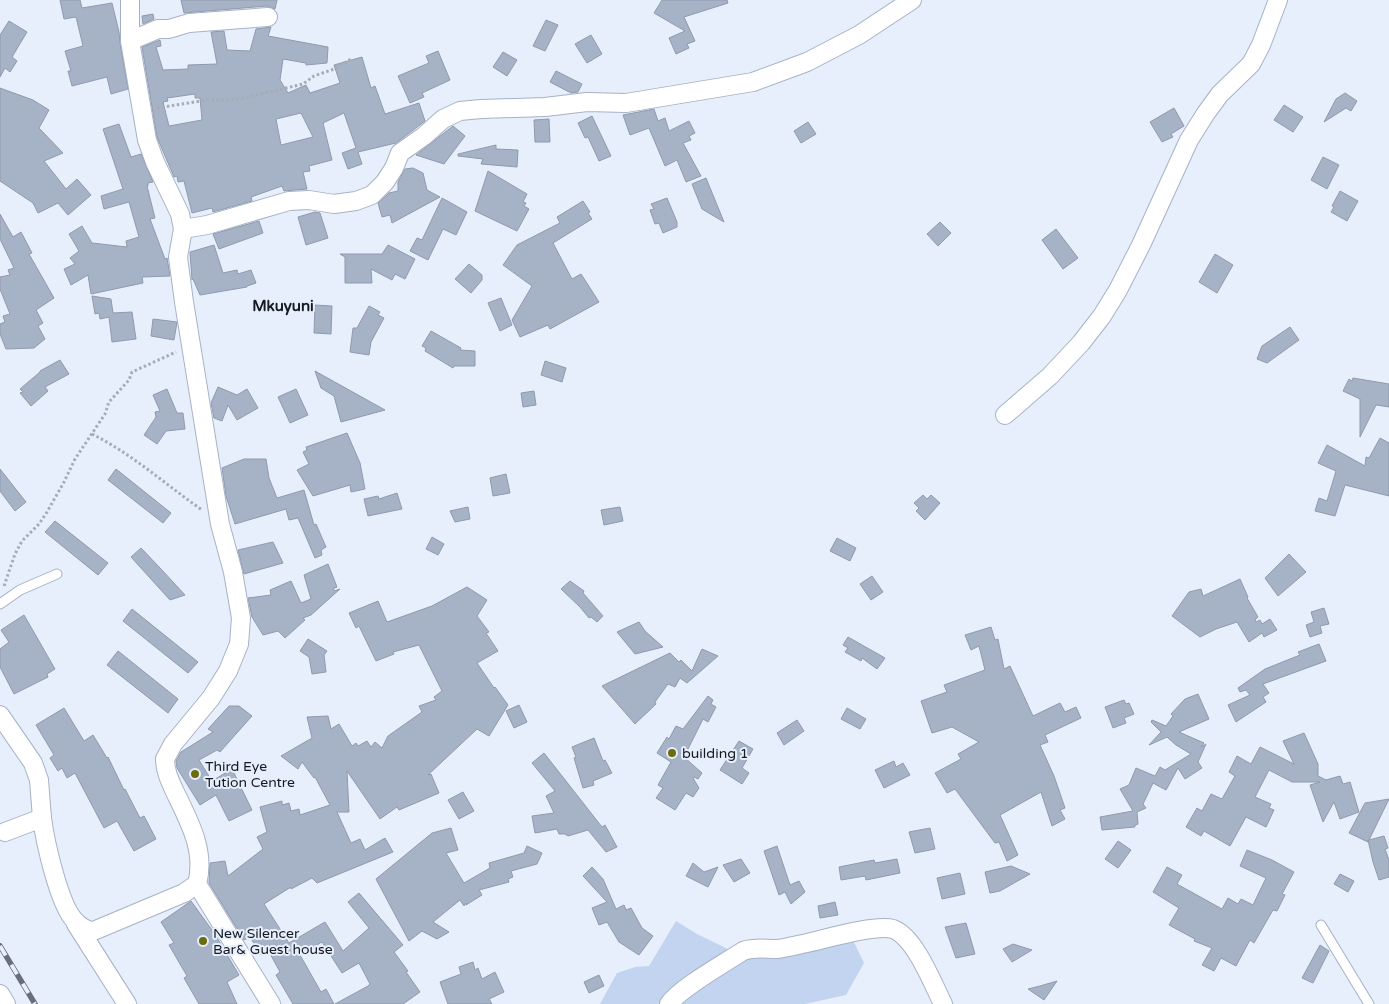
<svg xmlns="http://www.w3.org/2000/svg" width="1389" height="1004" viewBox="0 0 1389 1004" font-family="'Varela Round',sans-serif">
  <style>
    .green { fill: #c3d4f0 }
    .building { fill: #a6b2c6; stroke: #8f9aae; fill-rule: evenodd }
    .lines { fill: none; stroke-linecap: round; stroke-linejoin: round }
    .lane-casing { stroke: #a6b2c6; stroke-width: 11 }
    .street-casing { stroke: #a6b2c6; stroke-width: 20 }
    .path { stroke: #a5acb7; stroke-width: 3; stroke-dasharray: 2.5 2.5; stroke-linecap: butt }
    .lane { stroke: #fff; stroke-width: 9 }
    .street { stroke: #fff; stroke-width: 18 }
    .rail-casing { stroke: #696e78; stroke-width: 5.5 }
    .rail { stroke: #e7effc; stroke-width: 4; stroke-dasharray: 11; stroke-linecap: butt }
    .poi-dot { fill: #6a6c0d; stroke: #e7effc; stroke-width: 2 }
    .labels { text-anchor: middle; stroke-width: 4; stroke-linejoin: round; paint-order: stroke }
    .poi-label { font-size: 14px; fill: #161a21; stroke: #e7effc; text-anchor: start }
    .neighbourhood-label { font-size: 15px; font-weight: bold; fill: #161a21; stroke: #e7effc }
  </style>
  <rect width="100%" height="100%" fill="#e7effc"/>
  <polygon class="green" points="676,921 697,934 738,954 851,936 864,963 846,995 805,1004 600,1004 617,973 635,967 649,966"/>
  <g class="building">
    <polygon points="60,0 80,0 82,8 112,3 119,32 120,43 128,89 111,94 107,77 72,86 68,71 71,71 65,51 83,46 76,17 64,19"/>
    <polygon points="181,0 277,0 275,9 267,6 184,13"/>
    <polygon points="662,0 727,0 728,3 684,17 695,41 687,44 689,48 676,54 669,38 685,31 654,13"/>
    <polygon points="153,14 154,19 143,24 142,16"/>
    <polygon points="546,20 558,25 545,51 533,46"/>
    <polygon points="9,21 27,32 12,57 17,61 10,72 5,68 0,77 0,35"/>
    <path d="M271,27L268,36L328,47L327,63L306,65V63L283,59L280,80L288,93L306,85L310,93L340,83L334,65L362,57L371,88L375,86L385,114L419,103L425,121L396,143L358,152L362,164L348,169L342,153L356,148L344,113L323,123L332,160L309,166L310,171L303,172L307,189L284,191L282,186L251,197L252,201L213,212L212,208L192,213L184,181L178,182L177,176L174,177L157,137L142,47L160,40L161,46L156,47L163,70L188,69V65L217,64L211,32L224,31L227,50L250,51L256,29ZM195,94V98H200L202,120L169,126L163,102L168,101L167,98ZM301,113L313,137L281,145L276,119Z"/>
    <polygon points="591,35 602,54 587,63 575,44"/>
    <polygon points="438,51 450,80 422,93 424,97 410,103 398,76 429,63 426,56"/>
    <polygon points="503,52 517,60 507,76 493,67"/>
    <polygon points="556,71 582,84 578,92 571,93 550,82"/>
    <polygon points="0,88 33,100 49,110 39,128 63,153 44,161 66,189 77,179 91,195 68,215 58,203 38,213 33,203 0,181"/>
    <polygon points="1345,93 1357,101 1351,111 1346,108 1324,122 1336,99"/>
    <polygon points="1284,105 1303,117 1293,132 1274,120"/>
    <polygon points="1174,108 1184,126 1171,134 1173,137 1162,142 1150,122"/>
    <polygon points="654,109 658,121 665,118 669,131 689,121 695,133 689,136 691,140 683,143 701,176 686,182 677,160 665,166 649,128 630,135 623,115"/>
    <polygon points="592,116 611,156 599,161 588,137 585,138 578,123"/>
    <polygon points="549,119 550,142 535,142 534,120"/>
    <polygon points="808,122 816,134 801,143 794,131"/>
    <polygon points="119,124 131,157 141,154 153,182 148,183 148,186 147,186 155,218 150,219 165,259 167,258 170,276 142,277 143,283 91,294 88,275 71,285 64,269 75,264 70,258 79,251 69,234 82,226 92,243 127,247 126,241 139,237 129,202 104,209 101,196 123,189 103,129"/>
    <polygon points="453,126 465,136 444,164 416,155"/>
    <polygon points="496,145 496,149 518,150 517,167 481,164 483,159 458,156 458,154"/>
    <polygon points="1323,157 1339,165 1327,189 1311,180"/>
    <polygon points="413,168 423,173 427,190 440,197 392,223 390,215 382,217 378,203 389,193 398,191 398,182 405,169"/>
    <polygon points="488,171 527,194 523,202 526,203 524,206 529,209 517,231 475,211"/>
    <polygon points="706,178 724,222 702,209 692,184"/>
    <polygon points="1340,191 1358,201 1347,221 1331,212 1334,207 1332,206"/>
    <polygon points="442,198 467,212 456,235 443,229 428,260 410,251 417,238 422,240"/>
    <polygon points="667,198 677,222 677,227 663,233 659,223 655,224 650,210 654,209 651,204"/>
    <polygon points="583,201 590,212 588,213 592,219 553,243 572,279 581,274 599,302 550,329 548,325 520,337 512,320 532,286 503,265 517,245 560,223 557,217"/>
    <polygon points="315,212 320,213 328,238 306,245 298,217"/>
    <polygon points="0,214 13,237 21,232 32,253 29,254 54,298 36,310 43,323 38,326 45,339 34,348 6,349 0,334 0,324 5,322 3,316 10,314 0,289 0,277 10,275 8,270 14,268 0,239"/>
    <polygon points="259,221 263,233 219,249 213,234"/>
    <polygon points="940,222 951,233 938,246 927,234"/>
    <polygon points="1056,229 1078,258 1063,269 1042,240"/>
    <polygon points="214,245 223,273 237,270 238,274 251,270 256,283 247,286 247,287 200,295 193,279 192,280 190,252"/>
    <polygon points="388,245 415,259 405,279 395,274 392,280 371,269 372,283 345,283 345,257 340,254 382,254"/>
    <polygon points="1215,254 1233,265 1217,293 1199,282"/>
    <polygon points="469,264 482,275 482,280 471,293 455,279"/>
    <polygon points="92,296 111,299 113,313 132,312 136,339 112,342 109,317 100,319 99,313 95,314"/>
    <polygon points="501,298 512,325 500,331 488,303"/>
    <polygon points="315,305 332,306 331,334 314,333"/>
    <polygon points="369,306 380,312 378,315 384,318 371,342 369,355 350,352 353,328 357,328"/>
    <polygon points="153,319 177,322 174,340 151,336"/>
    <polygon points="1290,327 1299,340 1267,363 1257,359 1262,346"/>
    <polygon points="431,331 461,348 460,350 475,351 475,366 454,366 453,368 425,351 426,348 422,346"/>
    <polygon points="60,360 69,374 45,387 48,391 31,406 20,393 23,392 20,389 40,372 40,371"/>
    <polygon points="545,361 566,368 562,382 541,375"/>
    <polygon points="315,371 385,410 341,422 334,396 321,388"/>
    <polygon points="1353,378 1389,384 1389,407 1376,405 1360,437 1360,399 1343,391 1349,379 1352,381"/>
    <polygon points="218,387 237,395 247,389 258,408 237,420 228,405 222,421 214,418 211,403"/>
    <polygon points="167,389 177,413 183,413 185,429 166,431 157,444 144,435 156,417 155,412 160,411 153,395"/>
    <polygon points="296,389 308,415 290,423 278,397"/>
    <polygon points="534,391 536,405 523,407 521,393"/>
    <polygon points="347,433 360,463 365,489 351,492 350,485 313,496 297,470 309,464 303,452 307,450 306,447"/>
    <polygon points="1380,438 1389,443 1389,496 1345,485 1335,516 1315,511 1319,498 1327,501 1336,471 1318,463 1327,445 1365,466 1366,457 1369,458"/>
    <polygon points="244,459 266,459 269,478 277,498 304,490 314,525 316,524 326,547 321,550 322,555 315,558 298,518 289,520 286,509 235,524 226,496 222,468"/>
    <polygon points="0,469 26,502 15,511 0,491"/>
    <polygon points="116,469 171,513 163,523 108,480"/>
    <polygon points="506,474 510,493 493,496 490,478"/>
    <polygon points="397,493 402,509 368,516 364,499 378,496 379,499"/>
    <polygon points="923,495 927,499 931,495 940,503 925,520 916,511 919,508 914,503"/>
    <polygon points="468,507 470,519 455,522 450,511"/>
    <polygon points="620,507 623,521 604,525 601,510"/>
    <polygon points="55,521 108,563 98,575 45,532"/>
    <polygon points="432,537 444,544 438,555 426,549"/>
    <polygon points="837,538 856,548 850,561 830,551"/>
    <polygon points="273,542 283,563 244,574 238,550"/>
    <polygon points="141,548 161,569 185,595 170,600 131,557"/>
    <polygon points="1289,554 1306,572 1278,596 1265,578"/>
    <polygon points="328,564 337,587 333,589 334,591 340,589 311,615 303,618 305,620 285,638 278,631 263,635 252,617 248,598 271,595 270,590 291,581 301,603 311,599 304,575"/>
    <polygon points="872,576 883,592 871,600 860,584"/>
    <polygon points="1240,579 1248,597 1247,598 1258,617 1255,620 1256,622 1260,620 1262,624 1270,619 1277,630 1264,637 1262,633 1249,642 1237,622 1216,629 1200,637 1172,616 1189,592 1201,589 1203,596"/>
    <polygon points="570,581 584,591 583,593 603,616 597,622 591,617 589,618 580,607 561,589"/>
    <polygon points="467,587 487,600 477,616 489,632 486,633 498,651 477,663 494,688 495,687 508,705 489,736 477,729 428,775 431,774 439,793 399,810 397,807 380,819 347,771 349,812 337,812 351,843 360,839 365,850 385,838 393,852 317,883 312,878 291,889 291,887 264,904 289,943 325,922 343,951 369,928 348,902 359,893 403,945 394,952 408,971 406,972 420,992 403,1004 335,1004 368,986 370,984 359,963 342,973 322,942 300,955 321,992 326,989 334,1004 293,1004 276,975 280,972 268,950 261,955 250,937 244,940 209,883 210,863 225,861 228,876 263,849 257,837 267,832 260,807 282,801 282,805 289,803 291,811 299,809 300,815 330,805 315,777 314,778 302,762 298,769 281,756 312,738 307,717 328,716 331,729 339,724 352,746 356,743 358,746 367,741 371,747 375,742 382,748 388,736 422,712 419,706 436,700 434,697 442,691 419,645 393,652 394,654 376,661 359,626 356,628 349,613 378,601 387,622 432,606"/>
    <polygon points="1324,608 1329,624 1320,626 1322,633 1310,637 1306,625 1314,622 1311,612"/>
    <polygon points="132,609 198,662 188,673 123,621"/>
    <polygon points="24,615 55,669 47,674 48,677 14,694 0,667 0,649 9,642 1,630"/>
    <polygon points="639,622 645,631 663,647 635,654 617,632"/>
    <polygon points="991,627 995,640 998,639 1004,669 1010,666 1033,716 1060,703 1065,712 1076,707 1081,718 1045,735 1048,742 1040,745 1054,776 1065,808 1060,810 1065,819 1052,826 1041,792 1000,815 1018,855 1007,861 999,842 995,843 955,789 947,793 935,773 961,759 958,754 979,742 952,727 932,733 921,701 947,692 944,685 985,670 979,646 971,650 965,635"/>
    <polygon points="848,637 885,658 877,669 862,658 861,661 845,652 848,648 843,645"/>
    <polygon points="308,639 327,651 324,655 326,672 312,674 309,657 300,651"/>
    <polygon points="1319,644 1326,661 1263,684 1269,693 1263,697 1266,702 1236,722 1228,705 1250,695 1246,690 1240,692 1238,688 1265,669 1300,655 1298,652"/>
    <polygon points="702,649 718,656 687,683 680,678 675,687 668,684 655,702 656,704 635,724 602,686 670,653 679,662 681,660 692,671"/>
    <polygon points="118,651 178,699 168,713 107,665"/>
    <polygon points="1198,694 1209,719 1179,732 1204,743 1201,747 1206,744 1198,762 1202,768 1185,779 1178,768 1166,790 1153,783 1143,804 1146,808 1137,812 1138,824 1135,825 1135,827 1102,830 1100,817 1133,811 1120,789 1129,785 1136,768 1155,776 1160,767 1165,770 1191,754 1176,745 1167,737 1149,745 1161,732 1151,722 1152,720 1166,726 1173,716 1171,714 1185,699"/>
    <polygon points="708,696 713,700 711,704 716,707 708,722 703,719 684,757 702,773 698,779 694,777 693,778 699,788 693,797 686,793 675,810 656,798 663,788 658,785 671,762 657,753 667,737 669,739 676,726 683,729"/>
    <polygon points="1124,700 1126,704 1129,703 1134,714 1124,718 1126,723 1113,728 1105,707"/>
    <polygon points="519,705 527,722 514,728 506,711"/>
    <polygon points="229,706 239,706 252,716 220,752 217,750 199,760 212,781 232,769 252,810 229,821 216,795 200,805 177,768 176,761 181,752 213,732 208,729"/>
    <polygon points="64,708 84,741 93,735 107,758 108,757 124,790 125,789 140,818 144,816 156,839 134,851 117,821 104,828 75,773 67,778 62,768 58,771 50,758 54,755 36,725"/>
    <polygon points="847,708 866,719 860,729 841,719"/>
    <polygon points="797,720 804,731 784,745 777,733"/>
    <polygon points="1304,733 1318,764 1318,776 1326,780 1340,776 1343,784 1350,782 1359,812 1340,819 1334,802 1323,822 1310,785 1320,782 1292,782 1269,770 1255,797 1271,804 1269,808 1274,810 1266,827 1246,817 1230,846 1204,831 1201,836 1186,827 1197,808 1202,811 1211,794 1222,799 1235,776 1229,772 1237,756 1251,764 1260,747 1294,764 1283,741"/>
    <polygon points="594,738 603,761 605,760 612,773 593,781 594,785 583,788 574,758 576,757 572,747"/>
    <polygon points="739,741 753,749 742,768 749,773 742,784 720,770"/>
    <polygon points="544,753 602,827 605,825 617,847 606,852 588,830 568,836 565,834 559,834 557,829 535,833 532,816 554,813 546,796 555,791 532,763"/>
    <polygon points="894,761 896,767 903,763 910,775 884,788 875,770"/>
    <polygon points="463,792 474,811 459,819 448,800"/>
    <polygon points="1389,799 1369,840 1384,836 1388,848 1385,849 1389,860 1389,877 1379,880 1373,862 1368,840 1368,842 1349,833 1365,803"/>
    <polygon points="451,828 458,850 446,853 464,883 490,868 489,863 524,853 527,846 542,853 537,864 511,871 513,877 508,879 509,882 479,890 482,895 466,905 466,903 464,906 460,900 433,922 449,932 437,939 422,931 409,941 376,879 432,833"/>
    <polygon points="930,828 935,849 915,853 909,832"/>
    <polygon points="1118,841 1131,850 1118,868 1105,859"/>
    <polygon points="777,846 790,885 799,881 805,892 791,904 785,892 779,895 764,851"/>
    <polygon points="1247,850 1272,860 1294,872 1282,894 1285,895 1277,911 1273,910 1254,943 1250,940 1236,966 1221,958 1214,971 1202,965 1212,948 1194,941 1195,939 1169,925 1179,908 1153,892 1167,867 1182,875 1177,884 1222,909 1228,898 1238,904 1241,899 1253,905 1266,878 1240,866"/>
    <polygon points="741,859 750,873 734,882 723,865"/>
    <polygon points="897,859 900,873 866,880 865,876 841,880 839,867 874,860 875,863"/>
    <polygon points="693,863 704,872 718,867 708,887 686,876"/>
    <polygon points="1011,866 1030,874 1000,891 990,893 985,872"/>
    <polygon points="592,867 603,879 616,909 624,905 626,910 631,908 642,928 653,936 639,955 619,942 607,922 599,925 592,908 607,902 583,876"/>
    <polygon points="960,873 965,894 942,899 937,878"/>
    <polygon points="1340,874 1354,881 1348,892 1334,884"/>
    <polygon points="191,901 217,937 216,936 239,975 227,982 237,1004 199,1004 184,978 187,976 169,945 174,943 161,922"/>
    <polygon points="835,902 838,915 820,918 818,906"/>
    <polygon points="966,923 975,954 956,958 945,927"/>
    <polygon points="1013,944 1032,950 1012,962 1003,949"/>
    <polygon points="1320,945 1329,951 1313,983 1302,978"/>
    <polygon points="473,962 475,970 478,968 482,979 495,972 504,992 489,999 492,1004 448,1004 440,982 461,974 459,967"/>
    <polygon points="599,975 604,986 589,993 584,982"/>
    <polygon points="1057,981 1044,1000 1028,989 1040,986"/>
  </g>
  <g class="lines">
    <defs>
      <g id="lane">
        <polyline points="0,604 20,590 57,574"/>
        <polyline points="1321,925 1369,1004"/>
      </g>
      <g id="street">
        <polyline points="130,41 158,29 169,29 189,23 268,17"/>
        <polyline points="183,229 207,225 289,201 309,200 334,204 356,201 372,195 385,182 394,168 400,153 424,136 443,119 460,111 481,109 545,107 587,102 626,103 753,82 807,62 859,35 912,0"/>
        <polyline points="1005,415 1050,376 1081,343 1102,316 1118,290 1141,245 1189,140 1206,113 1220,94 1251,64 1261,45 1278,0"/>
        <polyline points="0,715 33,763 39,780 42,818"/>
        <path d="M5,832L42,818C45,841 59,905 75,921C79,926 86,929 91,932L184,893L197,884C206,851 189,821 175,792C170,781 165,771 165,759L173,744L211,698L228,671L239,644L241,618L233,572L220,524L184,302L178,257L183,229L180,214L155,162L147,140L130,41V0"/>
        <polyline points="197,884 271,1004"/>
        <polyline points="76,924 127,1004"/>
        <polyline points="0,994 6,1004"/>
        <path d="M669,1004C680,988 725,963 743,951C755,947 764,949 777,949C786,948 797,945 807,943C825,939 876,924 893,929C915,937 933,984 943,1004"/>
      </g>
    </defs>
    <use href="#lane" class="lane-casing"/>
    <use href="#street" class="street-casing"/>
    <g class="path">
      <polyline points="157,108 207,100 230,100 244,98 303,84 314,76 334,69 351,59"/>
      <path d="M92,434C132,454 165,484 202,510"/>
      <polyline points="4,586 15,554 22,541 39,524 47,512 64,482 75,459 105,414 109,402 129,380 132,372 176,352"/>
    </g>
    <use href="#lane" class="lane"/>
    <use href="#street" class="street"/>
    <defs>
      <polyline id="rail" points="0,946 35,1004"/>
    </defs>
    <use href="#rail" class="rail-casing"/>
    <use href="#rail" class="rail"/>
  </g>
  <g class="poi-dot">
    <circle cx="672" cy="753" r="5"/>
    <circle cx="195" cy="774" r="5"/>
    <circle cx="203" cy="941" r="5"/>
  </g>
  <g class="labels">
    <g class="poi-label">
      <text x="682" y="758">building 1</text>
      <text x="205" y="771">Third Eye<tspan x="205" dy="16">Tution Centre</tspan></text>
      <text x="213" y="938">New Silencer<tspan x="213" dy="16">Bar&amp; Guest house</tspan></text>
    </g>
    <g class="neighbourhood-label">
      <text x="283" y="311">Mkuyuni</text>
    </g>
  </g>
</svg>
